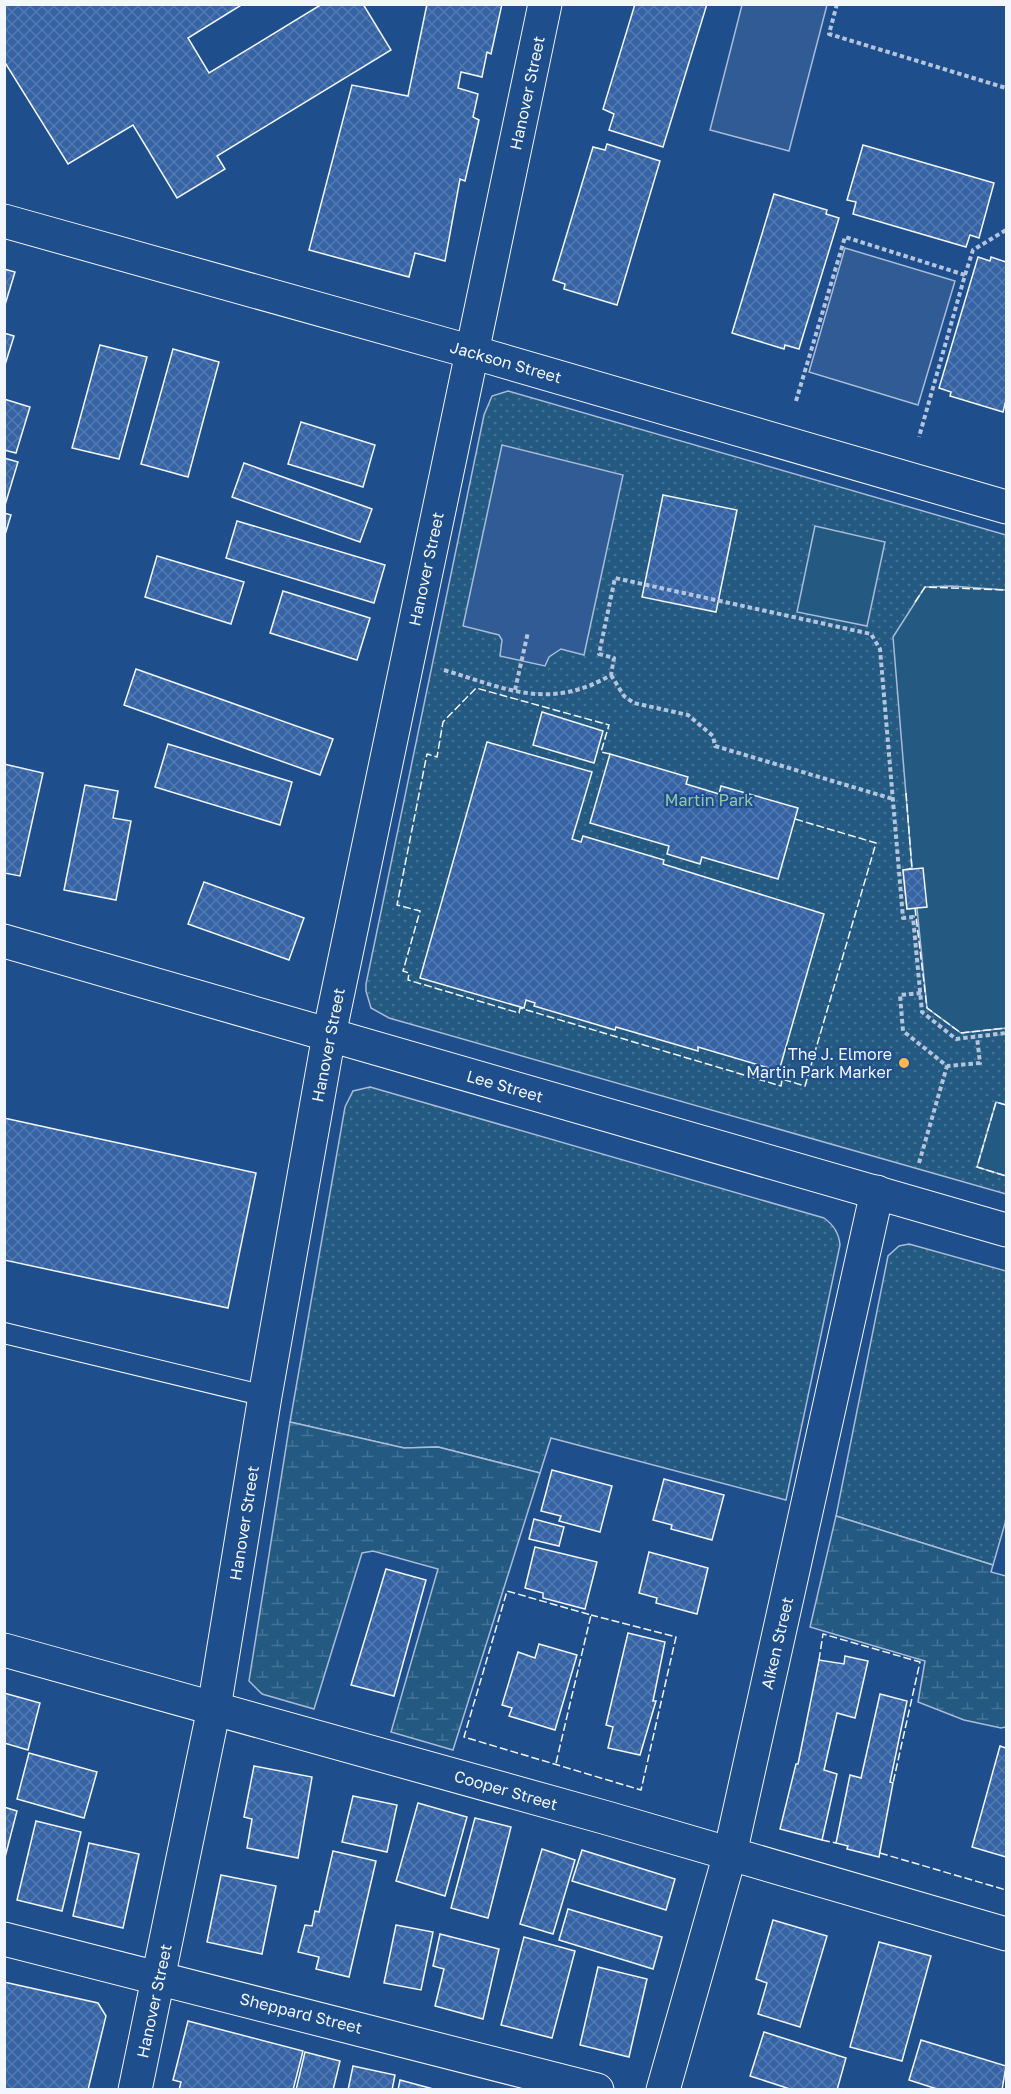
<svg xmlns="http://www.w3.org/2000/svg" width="1011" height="2094" viewBox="0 0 1011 2094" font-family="'Golos Text',sans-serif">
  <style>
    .grass { fill: url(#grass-dots); stroke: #a8bbd7; stroke-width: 1.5 }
    .wetland { fill: url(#wetland-marsh); stroke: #a8bbd7; stroke-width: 1.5 }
    .garden { fill: #245a82; stroke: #a8bbd7; stroke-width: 1.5 }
    .parking { fill: #305b95; stroke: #a8bbd7; stroke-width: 1.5 }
    .building { fill: url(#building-cross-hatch); stroke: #f2f6ff; stroke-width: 1.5 }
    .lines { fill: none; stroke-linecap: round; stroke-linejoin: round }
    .service-casing { stroke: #f2f6ff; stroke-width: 22 }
    .minor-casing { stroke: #f2f6ff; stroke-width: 35 }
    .path { stroke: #b3c4dc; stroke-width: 4; stroke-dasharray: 4.5 3; stroke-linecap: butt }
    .service { stroke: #1f4e8c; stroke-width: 20 }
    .minor { stroke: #1f4e8c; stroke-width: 33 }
    .fence { stroke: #f2f6ff; stroke-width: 1.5; stroke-dasharray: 8 3; stroke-linecap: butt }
    .poi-dot { fill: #ffb74d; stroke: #1f4e8c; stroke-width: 2 }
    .labels { text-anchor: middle; stroke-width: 4.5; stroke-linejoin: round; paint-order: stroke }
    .street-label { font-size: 16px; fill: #f2f6ff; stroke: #1f4e8c }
    .park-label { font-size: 16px; fill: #97c8a6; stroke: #1f4e8c }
    .poi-label { font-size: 16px; fill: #f2f6ff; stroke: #1f4e8c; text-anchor: end }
  </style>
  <defs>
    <pattern id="grass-dots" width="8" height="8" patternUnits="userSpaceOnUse" patternTransform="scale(1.5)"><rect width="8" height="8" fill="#245a82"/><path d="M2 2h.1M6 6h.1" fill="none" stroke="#447295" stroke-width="1.8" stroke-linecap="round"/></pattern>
    <pattern id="wetland-marsh" width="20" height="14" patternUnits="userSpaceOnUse" patternTransform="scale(1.5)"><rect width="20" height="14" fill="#245a82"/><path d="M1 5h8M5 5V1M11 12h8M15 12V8" fill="none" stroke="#447295"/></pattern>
    <pattern id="building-cross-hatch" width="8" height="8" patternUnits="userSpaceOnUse" patternTransform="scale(1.5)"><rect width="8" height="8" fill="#3563a3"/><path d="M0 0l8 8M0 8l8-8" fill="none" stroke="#537ab1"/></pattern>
  </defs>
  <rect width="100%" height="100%" fill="#1f4e8c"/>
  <g class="grass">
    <polygon points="508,391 1006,535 1006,1194 389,1018 371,1008 366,991 366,984 484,415 492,396"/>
    <path d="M370,1087L824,1218C834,1225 839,1233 840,1245L786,1500L551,1438L540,1473L438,1447L404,1448L290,1422L345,1107L353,1091Z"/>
    <polygon points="909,1244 1006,1271 1006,1520 993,1565 836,1516 888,1256 899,1246"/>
  </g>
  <g class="wetland">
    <polygon points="290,1422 404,1448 438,1447 540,1473 453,1750 391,1732 438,1569 373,1551 362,1553 314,1709 262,1694 249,1681"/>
    <polygon points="836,1516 993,1565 991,1572 1006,1576 1006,1727 1001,1728 964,1720 918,1702 925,1661 810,1627"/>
  </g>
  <g class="garden">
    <polygon points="815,526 885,542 867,626 797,612"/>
    <polygon points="951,586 1006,590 1006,1028 961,1033 927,1008 917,908 907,909 903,870 912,868 893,637 925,587"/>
    <polygon points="996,1102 1006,1105 1006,1176 977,1167"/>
  </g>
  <g class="parking">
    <polygon points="742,5 827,5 789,151 710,130"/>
    <polygon points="845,248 955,281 918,405 809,372"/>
    <polygon points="502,445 623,475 584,655 561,649 549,657 545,666 500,656 502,640 499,635 463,626"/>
  </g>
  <g class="building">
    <polygon points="4,4 243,4 188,38 209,73 322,4 363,4 391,50 217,156 225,169 177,198 133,125 68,164 4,61"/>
    <polygon points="427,4 502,4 491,54 487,52 482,77 461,72 458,88 478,94 473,117 479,120 465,181 460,179 445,261 415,253 409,277 309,250 352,85 408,96"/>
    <polygon points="635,4 707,4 663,147 609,130 614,114 603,109"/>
    <polygon points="607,144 660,161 617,305 564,289 565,284 553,280 593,147 605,150"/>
    <polygon points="863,145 994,183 979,238 970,235 966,247 853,214 856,202 847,200"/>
    <polygon points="774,194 827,210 826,214 839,218 799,349 785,345 784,349 732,333"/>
    <polygon points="978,257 990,261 991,257 1006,262 1006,400 1003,412 950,396 951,392 939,388"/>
    <polygon points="4,269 15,272 4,308"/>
    <polygon points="4,333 14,336 4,368"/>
    <polygon points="100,345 147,357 119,459 72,448"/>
    <polygon points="173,349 219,362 188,477 141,464"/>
    <polygon points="4,399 30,407 16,453 4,450"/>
    <polygon points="301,422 375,445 363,487 288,464"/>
    <polygon points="4,458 18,462 5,505 4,504"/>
    <polygon points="244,463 372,509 360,542 232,497"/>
    <polygon points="663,495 737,510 716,612 642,597"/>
    <polygon points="4,513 11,515 4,538"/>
    <polygon points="237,521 385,565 374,603 226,558"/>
    <polygon points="157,556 244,582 231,624 145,597"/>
    <polygon points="283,591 370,618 357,660 270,633"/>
    <polygon points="136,669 333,739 320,775 124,705"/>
    <polygon points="542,712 603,731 594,763 533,745"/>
    <polygon points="487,742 592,772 572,839 581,842 583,836 664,860 663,864 824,914 779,1071 698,1047 698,1051 616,1027 615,1030 534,1006 535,1003 526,1000 524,1008 420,978"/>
    <polygon points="168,744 292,782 280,825 155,787"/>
    <polygon points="610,754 688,777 686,784 719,794 721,786 798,808 778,879 702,857 700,864 667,854 669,846 590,823"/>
    <polygon points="4,764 43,773 20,876 4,873"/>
    <polygon points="85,785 118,791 113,818 131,821 116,900 64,890"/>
    <polygon points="923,868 927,907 907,909 903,870"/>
    <polygon points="204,882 304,918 289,960 188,924"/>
    <polygon points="4,1118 256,1173 228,1308 4,1260"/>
    <polygon points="552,1470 612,1486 600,1532 559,1521 561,1516 541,1511"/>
    <polygon points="664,1479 724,1495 712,1540 671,1529 672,1525 653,1520"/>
    <polygon points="534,1519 564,1527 559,1546 529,1539"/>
    <polygon points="535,1547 597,1562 585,1609 543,1598 543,1593 525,1588"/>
    <polygon points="649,1552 708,1568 697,1614 656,1603 657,1598 639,1593"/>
    <polygon points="386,1569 426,1580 394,1696 351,1685"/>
    <polygon points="628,1633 665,1642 653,1701 656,1701 640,1755 608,1748 613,1727 606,1725"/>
    <polygon points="539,1644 577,1655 555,1730 509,1716 512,1708 502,1705 518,1652 535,1658"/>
    <polygon points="845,1656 868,1661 855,1718 837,1713 824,1770 837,1774 822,1840 780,1829 796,1764 798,1764 819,1660 844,1664"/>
    <polygon points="4,1693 40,1703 28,1750 4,1743"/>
    <polygon points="880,1694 907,1701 890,1782 893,1783 879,1857 847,1849 848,1846 836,1843 850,1775 861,1778"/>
    <polygon points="1000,1746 1006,1748 1006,1857 972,1847"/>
    <polygon points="29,1753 97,1772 84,1818 17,1799"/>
    <polygon points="254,1766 312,1777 298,1858 247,1848 252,1819 244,1817"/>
    <polygon points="353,1796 397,1805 387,1852 342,1842"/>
    <polygon points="418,1803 467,1817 445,1896 396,1881"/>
    <polygon points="4,1807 17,1811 4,1861"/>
    <polygon points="475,1818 511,1827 488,1918 451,1908"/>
    <polygon points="36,1821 81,1832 62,1911 17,1900"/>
    <polygon points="89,1843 139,1854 123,1928 73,1916"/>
    <polygon points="542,1849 575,1860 553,1934 520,1924"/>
    <polygon points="582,1850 675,1879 666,1910 572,1881"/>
    <polygon points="333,1851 376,1861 349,1977 316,1969 319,1957 298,1952 305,1925 312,1926 315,1911 319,1912"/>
    <polygon points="221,1875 276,1886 262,1954 207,1942"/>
    <polygon points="568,1909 662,1937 653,1969 559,1940"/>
    <polygon points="773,1920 827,1936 800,2027 758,2014 767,1983 756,1979"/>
    <polygon points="396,1925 433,1932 421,1990 384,1983"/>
    <polygon points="440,1934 499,1949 483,2019 435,2006 444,1969 433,1966"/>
    <polygon points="524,1937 575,1951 552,2038 501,2025"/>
    <polygon points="879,1942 931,1956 902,2061 850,2047"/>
    <polygon points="598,1967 647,1979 629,2057 580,2045"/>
    <polygon points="4,1982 98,2003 106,2016 88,2090 4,2090"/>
    <polygon points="188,2021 303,2051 293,2090 179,2090 181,2082 173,2080"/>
    <polygon points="764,2032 846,2058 837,2090 793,2090 750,2076"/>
    <polygon points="921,2040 1006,2066 1002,2090 940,2090 909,2080"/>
    <polygon points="305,2052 340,2061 333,2090 296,2090"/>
    <polygon points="353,2066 395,2075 392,2090 348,2090"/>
    <polygon points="400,2080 437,2090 398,2090"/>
  </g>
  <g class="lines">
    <defs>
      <polyline id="service" points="4,1333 265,1396"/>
      <g id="minor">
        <polyline points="4,221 472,352 1006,507"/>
        <polyline points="4,941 1006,1230"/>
        <polyline points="4,1650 607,1818 1006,1934"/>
        <polyline points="4,1939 597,2090"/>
        <polyline points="135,2090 214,1708 265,1396 329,1035 545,4"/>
        <polyline points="663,2090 730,1854 877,1192"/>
      </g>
    </defs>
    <use href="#service" class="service-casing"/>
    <use href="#minor" class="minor-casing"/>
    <g class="path">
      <polyline points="837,4 829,34 1006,88"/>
      <polyline points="965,275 973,250 1006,230"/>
      <polyline points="796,401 845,237 965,275 919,437"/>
      <path d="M444,670C507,689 549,711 611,675L614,658L599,654L615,578L871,634L880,649L903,918L913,917L922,1012L956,1039L1006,1033"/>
      <polyline points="611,675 624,696 634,703 688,715 713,736 715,746 893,799"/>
      <polyline points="515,690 528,632"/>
      <polyline points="921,993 900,995 903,1031 947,1066 980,1063 977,1037"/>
      <polyline points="919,1163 947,1066"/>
    </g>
    <use href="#service" class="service"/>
    <use href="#minor" class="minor"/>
    <g class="fence">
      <polyline points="915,602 925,587 1006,590"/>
      <polyline points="610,754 601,752 609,725 476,688 443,722 437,757 427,754 397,905 420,911 403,971 409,973 408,980 519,1013 520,1008 781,1086 782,1079 805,1086 876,843 795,819"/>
      <polyline points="906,793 912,869 909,869"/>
      <polyline points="915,908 927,1008 961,1033 1006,1028"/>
      <polyline points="1006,1105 996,1102 977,1167 1006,1176"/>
      <polyline points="819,1660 823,1634 920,1662 893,1783"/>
      <polyline points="556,1763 591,1615 507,1591 464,1737 641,1790 676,1637 591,1615"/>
      <polyline points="822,1840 836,1843"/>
      <polyline points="880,1853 1006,1890"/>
    </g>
  </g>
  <circle class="poi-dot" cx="904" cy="1063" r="6"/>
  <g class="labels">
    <g class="street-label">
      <text transform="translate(527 93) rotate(-78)" y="6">Hanover Street</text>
      <text transform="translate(506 362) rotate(16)" y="6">Jackson Street</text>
      <text transform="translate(426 569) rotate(-78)" y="6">Hanover Street</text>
      <text transform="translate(328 1045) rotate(-79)" y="6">Hanover Street</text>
      <text transform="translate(505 1086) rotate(16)" y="6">Lee Street</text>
      <text transform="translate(244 1523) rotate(-81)" y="6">Hanover Street</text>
      <text transform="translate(777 1643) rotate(-77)" y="6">Aiken Street</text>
      <text transform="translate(506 1790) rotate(16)" y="6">Cooper Street</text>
      <text transform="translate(154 2001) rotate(-78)" y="6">Hanover Street</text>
      <text transform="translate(301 2013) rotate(14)" y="6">Sheppard Street</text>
    </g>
    <g class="park-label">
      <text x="709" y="806">Martin Park</text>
    </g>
    <g class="poi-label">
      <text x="892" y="1060">The J. Elmore<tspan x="892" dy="18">Martin Park Marker</tspan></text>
    </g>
  </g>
  <rect width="1011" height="2094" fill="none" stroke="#f2f6ff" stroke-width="12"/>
</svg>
